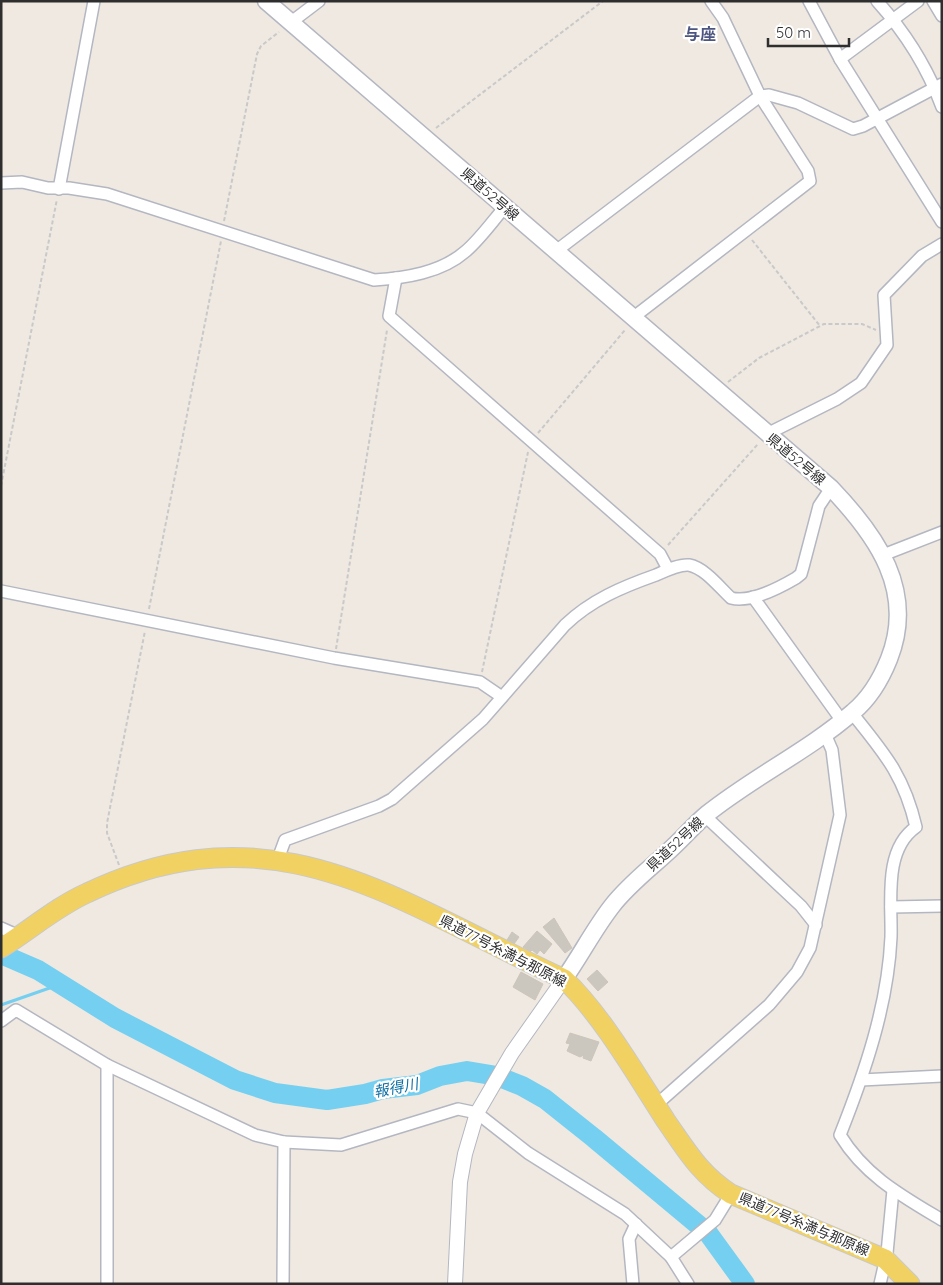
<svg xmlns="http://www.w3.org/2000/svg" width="943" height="1285" viewBox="0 0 943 1285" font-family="Quicksand,'Noto Sans JP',sans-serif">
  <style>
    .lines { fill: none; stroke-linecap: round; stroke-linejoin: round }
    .stream { stroke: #75cff0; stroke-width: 3 }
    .river { stroke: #75cff0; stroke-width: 20 }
    .building { fill: #cbc7bf; stroke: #cbc5ba }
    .minor-casing { stroke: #b4b7c1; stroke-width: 14 }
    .tertiary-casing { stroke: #b4b7c1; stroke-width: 16 }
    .secondary-casing { stroke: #b4b7c1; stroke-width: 19 }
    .primary-casing { stroke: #c9c9c9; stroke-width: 21 }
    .path { stroke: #c9c9c9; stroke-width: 2; stroke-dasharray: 4 2.5; stroke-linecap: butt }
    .minor { stroke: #fff; stroke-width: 11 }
    .tertiary { stroke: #fff; stroke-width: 14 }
    .secondary { stroke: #fff; stroke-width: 16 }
    .primary { stroke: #f2d163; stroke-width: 19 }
    .labels { text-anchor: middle; stroke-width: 4.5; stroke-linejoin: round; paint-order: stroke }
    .street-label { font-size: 14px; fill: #2e2e2e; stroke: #fff }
    .water-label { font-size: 15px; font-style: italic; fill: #0d6fa3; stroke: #fff }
    .quarter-label { font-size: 16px; font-weight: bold; fill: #4d5680; stroke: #fff }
  </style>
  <rect width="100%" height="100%" fill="#efe9e1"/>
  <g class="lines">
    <polyline class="stream" points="1,1005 61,984"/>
    <polyline class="river" points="1,954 38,970 115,1018 235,1080 275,1093 327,1100 365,1094 383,1089 417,1085 440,1076 467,1071 497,1076 522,1086 545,1099 594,1138 708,1233 745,1284"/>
  </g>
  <g class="building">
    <polygon points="554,918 572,948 565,953 543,927"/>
    <polygon points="537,931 552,944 544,954 540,950 537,954 532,950 530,952 523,947"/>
    <polygon points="512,932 519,937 514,944 507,940"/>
    <polygon points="597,970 608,982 598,991 587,979"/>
    <polygon points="521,972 543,984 535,1000 513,987"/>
    <polygon points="570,1033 599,1042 591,1061 583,1058 584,1055 580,1057 567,1051 570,1044 566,1043"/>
  </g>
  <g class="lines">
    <defs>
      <g id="minor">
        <polyline points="809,1 840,59 942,222"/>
        <path d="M877,1C904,31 928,69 942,107"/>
        <polyline points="933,1 942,16"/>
        <polyline points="290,23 319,1"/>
        <polyline points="840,59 918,1"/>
        <path d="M1,183L22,182L48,188H69L107,194L374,280C405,278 441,273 466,251C480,239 492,222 504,208"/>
        <polyline points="59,189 94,1"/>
        <polyline points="556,251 760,96 769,95 798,103 853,129 863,126 942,84"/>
        <polyline points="396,278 389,316 660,554 668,569"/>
        <polyline points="635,319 639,313 810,181 808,171 760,96 723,18 711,1"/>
        <polyline points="767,434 837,399 861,383 887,345 884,295 922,256 942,244"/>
        <polyline points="883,555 942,532"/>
        <polyline points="1,591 334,658 480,682 502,697"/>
        <polyline points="753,597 842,721"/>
        <path d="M852,713C884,753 904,775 916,827C883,850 892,902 891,937C888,1005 865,1072 840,1135C865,1176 902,1196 942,1220"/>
        <polyline points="705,816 801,906 816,925"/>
        <path d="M278,859L285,840L379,806L392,799L483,719L565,625C591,600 622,587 656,575C665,571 679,564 689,565C705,568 720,588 731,598C750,603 779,588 796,578L801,574L803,567L819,506L831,488"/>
        <polyline points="891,907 942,906"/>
        <polyline points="1,928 19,936"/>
        <polyline points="1,1021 16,1010 107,1065 255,1135 284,1142 341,1145 458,1109 477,1113 528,1153 625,1214 671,1257 688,1284"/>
        <polyline points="107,1065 107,1284"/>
        <polyline points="861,1080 942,1076"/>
        <polyline points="656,1105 769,1005 797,972 810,948 840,815 832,750 825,734"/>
        <polyline points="671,1257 715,1220 731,1194"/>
        <polyline points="283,1284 284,1142"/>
        <polyline points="633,1284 629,1239 636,1224"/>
        <polyline points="880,1284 887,1253 893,1190"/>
      </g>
      <polyline id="tertiary" points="455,1284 460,1182 465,1154 477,1113 512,1053 564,979"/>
      <path id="secondary" d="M266,1L831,488C877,536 916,591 889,659C881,679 870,698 853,712C808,751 753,777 707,814C695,824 684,837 672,848C652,867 629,884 612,906C594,929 581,955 564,979"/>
      <path id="primary" d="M1,948C30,930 56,907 87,893C275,803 398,903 564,979C602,1015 637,1076 666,1121C687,1151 700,1174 731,1194L885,1259L910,1284"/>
    </defs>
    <use href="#minor" class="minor-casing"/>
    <use href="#tertiary" class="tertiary-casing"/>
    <use href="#secondary" class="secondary-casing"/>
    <use href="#primary" class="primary-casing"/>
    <g class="path">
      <polyline points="436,128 603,1"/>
      <polyline points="224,221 257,54 261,46 279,32"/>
      <polyline points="752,240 820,326"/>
      <polyline points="728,382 759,358 824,324 862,324 876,330"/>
      <polyline points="538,433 625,330"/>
      <polyline points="1,486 57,199"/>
      <polyline points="668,545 758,444"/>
      <polyline points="149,609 221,241"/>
      <polyline points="336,649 387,330"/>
      <polyline points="482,672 528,452"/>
      <polyline points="119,865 107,833 107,823 145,631"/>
    </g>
    <use href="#minor" class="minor"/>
    <use href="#tertiary" class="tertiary"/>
    <use href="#secondary" class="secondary"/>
    <use href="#primary" class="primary"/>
  </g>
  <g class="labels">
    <g class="street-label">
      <text transform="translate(490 194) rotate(41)" y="5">県道52号線</text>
      <text transform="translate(796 459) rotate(40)" y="5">県道52号線</text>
      <text transform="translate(675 844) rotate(-43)" y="5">県道52号線</text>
      <text transform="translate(503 951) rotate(27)" y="5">県道77号糸満与那原線</text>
      <text transform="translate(804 1224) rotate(23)" y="5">県道77号糸満与那原線</text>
    </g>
    <g class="water-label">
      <text transform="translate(396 1088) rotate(-11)" y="5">報得川</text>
    </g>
    <g class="quarter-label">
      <text x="700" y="40">与座</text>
    </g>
  </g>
  <rect width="943" height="1285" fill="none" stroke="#2e2e2e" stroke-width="5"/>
  <path d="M768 38v8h81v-8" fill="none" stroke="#2e2e2e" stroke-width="2.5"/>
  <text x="776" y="38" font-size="15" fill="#2e2e2e" stroke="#ffffff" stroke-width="4" paint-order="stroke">50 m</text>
</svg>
